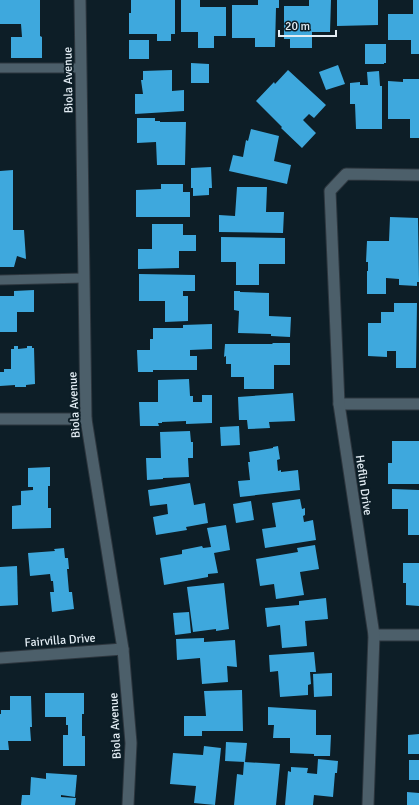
<svg xmlns="http://www.w3.org/2000/svg" width="419" height="805" viewBox="0 0 419 805" font-family="Signika,sans-serif">
  <style>
    .building { fill: #3ea8dd }
    .lines { fill: none; stroke-linecap: round; stroke-linejoin: round }
    .service-casing { stroke: #2d363e; stroke-width: 11 }
    .minor-casing { stroke: #2d363e; stroke-width: 13 }
    .tertiary-casing { stroke: #2d363e; stroke-width: 13 }
    .service { stroke: #4c5f6a; stroke-width: 9 }
    .minor { stroke: #4c5f6a; stroke-width: 11 }
    .tertiary { stroke: #4c5f6a; stroke-width: 11 }
    .labels { text-anchor: middle; stroke-width: 4; stroke-linejoin: round; paint-order: stroke }
    .street-label { font-size: 12px; fill: #e3edf4; stroke: #0d1e27 }
  </style>
  <rect width="100%" height="100%" fill="#0d1e27"/>
  <g class="building">
    <polygon points="0,0 40,0 40,36 42,37 42,58 11,58 11,37 22,37 21,24 0,24"/>
    <polygon points="131,0 175,0 175,34 171,34 171,41 157,41 157,34 129,34 129,13 131,13"/>
    <polygon points="181,0 200,0 200,7 226,7 226,36 214,36 214,48 198,48 198,32 181,32"/>
    <polygon points="258,0 279,0 279,8 276,8 275,47 255,47 255,38 232,38 232,5 258,5"/>
    <polygon points="309,0 331,0 330,32 312,32 312,48 290,48 290,39 284,39 284,6 309,6"/>
    <polygon points="337,0 378,0 378,25 337,26"/>
    <polygon points="413,0 419,0 419,54 411,54 411,40 388,40 388,14 413,14"/>
    <rect x="129" y="40" width="20" height="19"/>
    <polygon points="365,44 386,44 386,63 384,63 384,64 365,64"/>
    <polygon points="191,63 209,64 209,83 191,83"/>
    <polygon points="338,65 345,84 326,90 319,72"/>
    <polygon points="172,70 172,91 184,90 184,111 135,114 135,94 143,94 141,80 143,80 143,71"/>
    <polygon points="288,70 326,105 314,118 309,114 303,120 316,133 302,148 281,128 282,127 256,101 274,82 275,84"/>
    <polygon points="379,71 380,86 382,86 382,129 356,129 355,104 350,104 350,83 360,82 360,85 368,85 367,72"/>
    <polygon points="403,79 419,79 419,138 410,138 410,119 388,119 388,81 403,82"/>
    <polygon points="137,118 155,118 155,121 160,121 160,122 186,122 185,165 157,165 156,142 137,143"/>
    <polygon points="251,129 279,136 274,161 291,165 287,184 229,171 233,155 243,157 246,140 248,141"/>
    <polygon points="211,167 212,188 209,188 209,195 193,196 193,188 191,188 191,168"/>
    <polygon points="13,170 13,230 24,230 26,259 17,256 14,267 0,267 0,171"/>
    <polygon points="161,184 183,184 183,192 190,192 190,217 136,217 136,190 161,189"/>
    <polygon points="237,187 267,187 266,212 284,212 283,233 219,232 219,215 235,216"/>
    <polygon points="390,217 418,218 419,282 417,282 417,286 399,285 399,279 386,278 386,294 367,294 367,271 368,271 368,262 366,262 367,241 389,241"/>
    <polygon points="152,224 183,224 183,235 196,235 196,251 179,251 179,268 138,269 138,249 152,249"/>
    <polygon points="221,237 285,238 285,264 259,264 259,285 236,285 236,262 221,262"/>
    <polygon points="139,274 195,275 195,291 183,291 183,296 188,296 188,321 165,322 165,301 139,301"/>
    <polygon points="34,290 34,312 17,312 17,332 0,332 0,296 14,296 14,291"/>
    <polygon points="234,291 240,291 240,292 269,293 269,316 291,317 290,337 271,336 271,334 238,333 239,311 234,310"/>
    <polygon points="394,303 417,303 416,368 396,368 396,351 387,351 387,357 368,356 368,323 381,323 381,312 394,312"/>
    <polygon points="212,324 212,349 190,350 190,356 197,356 197,370 153,370 153,372 138,372 137,350 150,350 150,339 153,339 153,328 183,328 183,325"/>
    <polygon points="273,343 290,343 290,365 274,365 274,389 244,389 244,377 231,377 231,364 226,364 226,356 224,357 225,344 272,344"/>
    <polygon points="14,346 18,346 18,349 27,348 27,346 32,346 32,348 34,348 35,384 26,385 26,387 15,387 15,385 0,386 0,372 4,372 4,369 11,369 11,349 14,349"/>
    <polygon points="189,379 190,396 193,396 193,402 202,402 202,395 212,395 212,423 186,424 186,421 162,422 162,423 158,423 159,426 140,426 139,402 158,402 158,380"/>
    <polygon points="293,393 295,421 269,422 270,428 248,429 247,420 239,420 238,397"/>
    <polygon points="239,426 240,445 221,446 220,427"/>
    <polygon points="190,431 191,442 193,442 193,458 188,458 189,477 163,478 163,479 147,480 146,458 161,458 160,432"/>
    <polygon points="392,441 419,441 419,484 388,484 388,463 392,463"/>
    <polygon points="278,446 280,459 277,460 278,471 281,470 281,472 298,470 300,490 240,497 238,481 250,480 248,462 250,462 249,452 273,448 273,447"/>
    <polygon points="50,467 50,486 48,486 48,508 51,508 51,528 12,529 12,506 21,505 21,491 33,490 33,487 28,487 28,468"/>
    <polygon points="190,483 194,505 205,503 208,523 186,527 187,530 156,535 153,517 168,514 167,504 150,506 148,490"/>
    <polygon points="392,489 419,490 419,535 408,535 408,509 392,509"/>
    <polygon points="300,499 302,509 305,508 305,515 303,516 304,522 313,520 316,540 265,548 262,529 276,527 272,503"/>
    <polygon points="251,501 254,520 236,523 233,504"/>
    <polygon points="226,525 230,550 214,553 218,573 208,574 208,577 164,585 160,558 182,554 182,550 202,546 203,548 211,547 207,528"/>
    <polygon points="315,545 319,569 300,572 304,595 276,599 274,584 260,586 256,559 298,552 297,548"/>
    <polygon points="64,548 65,558 68,558 69,569 67,569 69,592 72,592 74,609 52,612 50,592 54,592 53,581 51,581 50,574 30,576 28,553 55,551 54,549"/>
    <polygon points="403,563 419,563 419,606 406,605 406,583 403,583"/>
    <polygon points="17,566 18,605 0,606 0,567"/>
    <polygon points="224,583 229,629 216,631 216,629 193,632 187,587"/>
    <polygon points="326,598 328,619 305,621 307,646 282,648 280,625 267,627 265,608 299,605 299,601"/>
    <polygon points="189,612 191,633 175,635 173,613"/>
    <polygon points="204,638 204,642 235,640 237,667 227,666 228,682 202,684 200,658 177,660 176,639"/>
    <polygon points="314,652 316,672 310,672 311,684 308,685 308,695 280,697 278,671 270,672 269,655"/>
    <polygon points="332,673 332,696 314,697 313,674"/>
    <polygon points="242,690 243,731 202,731 202,736 184,736 184,716 206,716 204,691"/>
    <polygon points="45,693 84,693 84,714 82,714 82,736 85,736 85,766 63,766 63,735 68,735 68,725 66,725 66,717 45,717"/>
    <polygon points="10,696 31,696 32,727 30,727 31,741 8,741 9,750 0,750 0,714 1,714 1,710 10,710"/>
    <polygon points="268,707 316,710 316,735 331,735 330,756 314,756 314,754 290,753 290,738 273,738 274,725 268,725"/>
    <polygon points="419,734 419,754 408,754 408,735"/>
    <polygon points="226,742 247,743 245,762 225,761"/>
    <polygon points="204,746 221,748 215,805 194,803 196,786 170,784 173,753 203,755"/>
    <polygon points="318,759 338,761 337,773 335,773 333,797 314,795 313,805 285,805 288,771 291,772 291,767 308,768 307,773 317,774"/>
    <rect x="409" y="760" width="10" height="20"/>
    <polygon points="244,762 280,764 276,805 234,805 237,774 243,775"/>
    <polygon points="46,773 77,775 75,797 61,795 61,797 76,798 75,805 21,805 22,795 30,795 31,777 46,779"/>
    <polygon points="407,792 419,793 419,805 407,805"/>
  </g>
  <g class="lines">
    <defs>
      <g id="service">
        <polyline points="0,68 81,68"/>
        <polyline points="0,280 84,278"/>
      </g>
      <g id="minor">
        <polyline points="339,404 419,404"/>
        <polyline points="0,419 86,419"/>
        <polyline points="374,635 419,635"/>
        <polyline points="0,658 123,649"/>
        <polyline points="368,805 374,635 339,404 330,191 346,174 419,175"/>
      </g>
      <polyline id="tertiary" points="80,0 86,419 123,649 131,743 128,805"/>
    </defs>
    <use href="#service" class="service-casing"/>
    <use href="#minor" class="minor-casing"/>
    <use href="#tertiary" class="tertiary-casing"/>
    <use href="#service" class="service"/>
    <use href="#minor" class="minor"/>
    <use href="#tertiary" class="tertiary"/>
  </g>
  <g class="labels">
    <g class="street-label">
      <text transform="translate(68 80) rotate(-91)" y="4">Biola Avenue</text>
      <text transform="translate(74 405) rotate(-93)" y="4">Biola Avenue</text>
      <text transform="translate(364 485) rotate(82)" y="4">Heflin Drive</text>
      <text transform="translate(60 640) rotate(-4)" y="4">Fairvilla Drive</text>
      <text transform="translate(115 726) rotate(-93)" y="4">Biola Avenue</text>
    </g>
  </g>
  <path d="M279 30v6h57v-6" fill="none" stroke="#e3edf4" stroke-width="2"/>
  <text x="285" y="30" font-size="12" fill="#e3edf4" stroke="#0d1e27" stroke-width="3" paint-order="stroke">20 m</text>
</svg>
